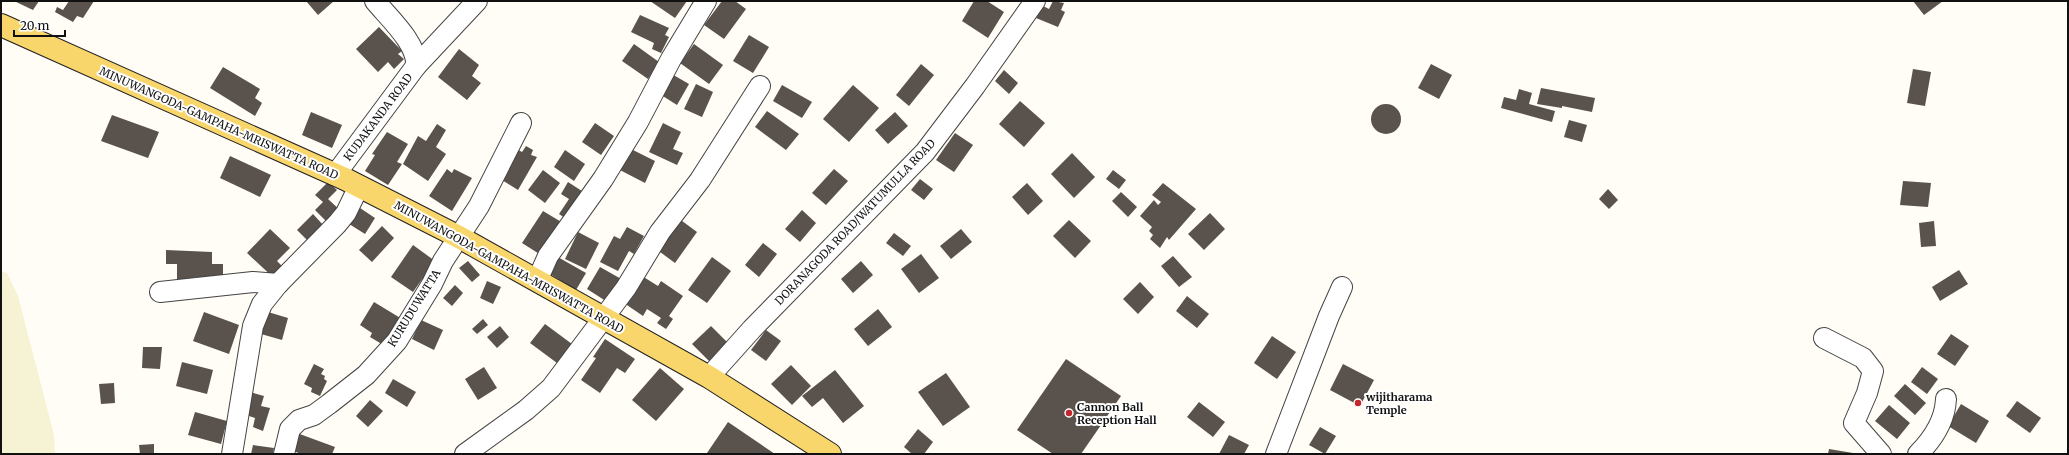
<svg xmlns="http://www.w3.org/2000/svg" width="2069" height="455" viewBox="0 0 2069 455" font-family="Merriweather,serif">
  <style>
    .farmland { fill: #f6f3d4 }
    .building { fill: #5a524d }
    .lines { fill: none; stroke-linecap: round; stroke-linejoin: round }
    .minor-casing { stroke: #444; stroke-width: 22 }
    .major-casing { stroke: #222; stroke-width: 24 }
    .minor { stroke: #fff; stroke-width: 20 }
    .major { stroke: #f9d66b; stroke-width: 22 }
    .poi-dot { fill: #c4262e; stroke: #fff; stroke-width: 1.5 }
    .labels { text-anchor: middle; stroke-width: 4; stroke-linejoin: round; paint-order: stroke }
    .street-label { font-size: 11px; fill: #111; stroke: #fff }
    .poi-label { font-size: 11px; font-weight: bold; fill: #111; stroke: #fff; text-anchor: start }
  </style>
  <rect width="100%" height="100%" fill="#fffdf5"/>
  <polygon class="farmland" points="1,271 7,273 18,296 54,435 55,454 1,454"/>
  <g class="building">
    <polygon points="14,1 39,1 33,10"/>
    <polygon points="69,1 94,1 83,18 77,16 73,22 55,12 57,7 63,10"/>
    <polygon points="306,1 334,1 318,15"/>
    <polygon points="650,1 687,1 675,18"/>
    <polygon points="722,1 735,1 746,9 724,39 704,25"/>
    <polygon points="974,1 987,1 1004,12 988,38 962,21"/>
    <polygon points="1053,1 1064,3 1061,10 1065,12 1058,27 1036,18 1041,5 1049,9"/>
    <polygon points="1913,1 1943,1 1924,15"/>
    <polygon points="640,15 669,28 665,35 669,37 661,53 652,49 654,43 631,32"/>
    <polygon points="379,27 402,51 398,54 404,59 394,69 388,62 378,72 356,49"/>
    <polygon points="749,35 769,47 753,73 733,61"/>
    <polygon points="634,44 659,62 648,79 622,61"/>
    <polygon points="694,44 723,65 709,84 680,63"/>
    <polygon points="459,49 479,65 472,76 481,83 467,100 438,77"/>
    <polygon points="921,64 934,75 909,106 896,95"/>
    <polygon points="1431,64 1452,75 1439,99 1418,88"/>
    <polygon points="223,67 260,89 255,98 262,103 255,116 210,88"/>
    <polygon points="1913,69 1931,72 1925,106 1907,103"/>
    <polygon points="1004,70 1018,83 1009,94 995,81"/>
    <polygon points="670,73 689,84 677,105 658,93"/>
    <polygon points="696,84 713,92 702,117 684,109"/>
    <polygon points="782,85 812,102 802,118 773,101"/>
    <polygon points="853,85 879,108 849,142 823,119"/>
    <polygon points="1541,88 1595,98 1592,112 1562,106 1562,108 1537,104"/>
    <polygon points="1519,89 1532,93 1529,104 1555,111 1552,122 1501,108 1504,97 1516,100"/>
    <polygon points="1020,101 1045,123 1024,147 999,124"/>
    <circle cx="1386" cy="119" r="15"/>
    <polygon points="767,111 799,134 786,150 755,127"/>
    <polygon points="311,112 342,125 332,148 302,135"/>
    <polygon points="895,112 908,126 888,144 875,130"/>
    <polygon points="112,115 159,132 148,158 101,141"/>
    <polygon points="1569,120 1587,125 1582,142 1564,137"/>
    <polygon points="595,123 614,136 601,155 582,142"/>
    <polygon points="663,123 681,132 673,149 683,153 677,165 649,152"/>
    <polygon points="437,124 446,130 436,147 446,154 428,181 403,164 418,136 426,141"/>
    <polygon points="387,132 408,144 397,162 402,164 388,185 365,171 375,155 372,154"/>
    <polygon points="955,133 973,145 954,172 936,160"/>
    <polygon points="526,146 533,150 531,155 537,157 518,190 497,177 515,148 522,152"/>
    <polygon points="629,148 655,161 645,183 618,169"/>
    <polygon points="565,150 585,164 574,181 554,167"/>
    <polygon points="1072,153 1095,177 1074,198 1051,174"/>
    <polygon points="230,156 271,175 260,197 220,178"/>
    <polygon points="447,169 452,173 454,169 472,178 452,211 429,196"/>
    <polygon points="834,169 848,181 826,205 812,193"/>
    <polygon points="543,170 560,183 545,203 528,190"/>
    <polygon points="1113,170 1126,180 1119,189 1106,179"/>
    <polygon points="920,179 933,189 924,200 911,190"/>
    <polygon points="1903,181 1931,183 1928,207 1900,205"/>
    <polygon points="328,182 337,190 328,199 342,212 330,225 315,210 323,202 315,195"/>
    <polygon points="568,182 588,195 568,220 559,214 569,199 561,194"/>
    <polygon points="1027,183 1043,201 1028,215 1012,197"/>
    <polygon points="1163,183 1196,209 1169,240 1167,237 1160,248 1150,239 1153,235 1149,231 1152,227 1140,216 1154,200 1158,205 1161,202 1152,195"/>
    <polygon points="1608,189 1618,200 1609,209 1599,199"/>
    <polygon points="1121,192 1137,207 1128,217 1112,201"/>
    <polygon points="357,206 375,218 365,234 346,222"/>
    <polygon points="802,210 816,223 800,242 785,229"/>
    <polygon points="543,211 563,223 541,255 522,243"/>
    <polygon points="1210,213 1225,229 1204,250 1188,234"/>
    <polygon points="313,214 324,226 309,242 297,230"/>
    <polygon points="678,218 697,232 675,263 656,249"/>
    <polygon points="1069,220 1091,241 1075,258 1053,236"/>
    <polygon points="1934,221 1936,246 1921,247 1919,223"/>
    <polygon points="382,226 394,238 372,262 359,250"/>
    <polygon points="627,227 644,236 634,254 629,251 618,271 600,262 614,236 620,239"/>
    <polygon points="270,229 290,248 277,261 286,270 276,280 247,253"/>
    <polygon points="961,229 972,242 951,259 940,246"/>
    <polygon points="578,232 599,243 586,269 565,259"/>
    <polygon points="894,233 911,246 903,256 886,243"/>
    <polygon points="763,243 777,254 759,277 745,265"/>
    <polygon points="413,245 435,261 413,292 391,277"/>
    <polygon points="166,250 212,252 212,264 223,264 223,277 194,277 193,283 177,283 177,264 166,264"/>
    <polygon points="921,254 939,278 919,293 901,269"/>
    <polygon points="556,256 586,273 576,290 547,272"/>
    <polygon points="1173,256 1192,277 1179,287 1161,266"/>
    <polygon points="712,257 731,271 707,303 688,290"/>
    <polygon points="468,261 480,275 472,282 459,268"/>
    <polygon points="861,261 873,275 853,293 841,279"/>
    <polygon points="600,267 623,280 609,303 587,289"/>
    <polygon points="1959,270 1968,284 1940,301 1932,287"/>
    <polygon points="642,276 658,286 661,281 683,296 669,316 673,319 666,329 657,323 661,318 647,309 643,316 624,303"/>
    <polygon points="487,281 501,287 493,304 480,298"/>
    <polygon points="1140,282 1154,297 1138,314 1123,299"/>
    <polygon points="455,285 463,293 452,306 443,298"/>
    <polygon points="1187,296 1209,314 1197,328 1176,311"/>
    <polygon points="374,302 402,319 385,346 370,337 372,333 360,325"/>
    <polygon points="878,309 892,327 868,346 854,329"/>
    <polygon points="204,312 239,325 229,354 193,341"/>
    <polygon points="268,312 288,318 282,340 261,334"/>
    <polygon points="483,319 488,325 477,334 472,329"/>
    <polygon points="421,320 443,330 434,350 412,339"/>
    <polygon points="545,324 572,344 557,363 530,343"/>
    <polygon points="500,326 509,337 497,348 487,337"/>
    <polygon points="711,326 727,342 709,361 692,344"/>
    <polygon points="766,330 781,341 766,361 751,350"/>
    <polygon points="1951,334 1969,346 1955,366 1937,354"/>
    <polygon points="1272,336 1296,352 1277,379 1254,363"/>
    <polygon points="605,339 635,359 625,373 617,368 600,393 581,380 596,358 593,357"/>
    <polygon points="143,347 162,347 160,369 142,368"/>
    <polygon points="1066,359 1121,396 1081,454 1053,454 1017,430"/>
    <polygon points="182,362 213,370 207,394 176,386"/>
    <polygon points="314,364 324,369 321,374 325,376 324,379 327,381 320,396 311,392 312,388 304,384"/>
    <polygon points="1343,364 1374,380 1360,406 1330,390"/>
    <polygon points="791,365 811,386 792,405 771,384"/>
    <polygon points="484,367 497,388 478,400 465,379"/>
    <polygon points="1922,367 1938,379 1927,394 1911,382"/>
    <polygon points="660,368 684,389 656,421 632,400"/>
    <polygon points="835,370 864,406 843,423 823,398 812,407 802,396"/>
    <polygon points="946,373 970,407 943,426 918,392"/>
    <polygon points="393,379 416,392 407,407 385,393"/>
    <polygon points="114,383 115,403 101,404 99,384"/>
    <polygon points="1905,384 1926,403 1915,415 1894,396"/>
    <polygon points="250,392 264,396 261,406 270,408 263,431 253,427 255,418 243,414"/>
    <polygon points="370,400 383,411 368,427 356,416"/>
    <polygon points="2017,401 2041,418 2030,433 2006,416"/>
    <polygon points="1199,402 1225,422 1213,437 1187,417"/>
    <polygon points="1961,404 1989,421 1976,443 1948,426"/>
    <polygon points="1889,405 1910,423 1897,439 1875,421"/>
    <polygon points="195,412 227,421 221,444 188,435"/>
    <polygon points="728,422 775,454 707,453"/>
    <polygon points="1320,427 1336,436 1325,454 1309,445"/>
    <polygon points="918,429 933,442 924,454 912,454 904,447"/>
    <polygon points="297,433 335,447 332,454 301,454 291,450"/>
    <polygon points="1229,435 1249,445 1244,454 1219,454"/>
    <polygon points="154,444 154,454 140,454 139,445"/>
    <polygon points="253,445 274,448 273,454 251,454"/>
    <polygon points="1829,449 1853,453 1853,454 1828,454"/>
  </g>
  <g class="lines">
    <defs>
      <g id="minor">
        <polyline points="416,66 477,1"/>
        <path d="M335,175L416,66C418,44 389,18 375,1"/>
        <polyline points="537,281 548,256 603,179 638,122 671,59 706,1"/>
        <polyline points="160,292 253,282 278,284"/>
        <polyline points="1824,338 1863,358 1873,371 1867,393 1854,423 1881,454"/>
        <polyline points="709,377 752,329 925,152 975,86 1035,1"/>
        <polyline points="232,454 253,326 262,304 278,284 337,224 346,213 359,186"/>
        <polyline points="284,454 290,429 299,420 314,415 329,404 366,375 397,341 432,284 443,261 479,206 521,123"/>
        <polyline points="465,454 526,410 551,388 626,288 660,232 700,180 760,86"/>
        <polyline points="1276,454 1329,316 1342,287"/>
        <path d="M1918,454C1933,439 1945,420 1946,399"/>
      </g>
      <polyline id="major" points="1,25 345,179 459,237 709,377 830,454"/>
    </defs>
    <use href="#minor" class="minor-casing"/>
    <use href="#major" class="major-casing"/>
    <use href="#minor" class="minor"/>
    <use href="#major" class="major"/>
  </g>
  <g class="poi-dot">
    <circle cx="1358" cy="403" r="4"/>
    <circle cx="1069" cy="413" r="4"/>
  </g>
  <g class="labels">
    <g class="street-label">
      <text transform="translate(378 117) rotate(-53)" y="4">KUDAKANDA ROAD</text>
      <text transform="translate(219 123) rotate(24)" y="4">MINUWANGODA-GAMPAHA-MRISWATTA ROAD</text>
      <text transform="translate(855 222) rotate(-46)" y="4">DORANAGODA ROAD/WATUMULLA ROAD</text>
      <text transform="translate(509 267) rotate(29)" y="4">MINUWANGODA-GAMPAHA-MRISWATTA ROAD</text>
      <text transform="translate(414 308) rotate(-58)" y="4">KURUDUWATTA</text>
    </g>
    <g class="poi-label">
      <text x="1366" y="401">wijitharama<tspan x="1366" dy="13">Temple</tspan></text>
      <text x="1077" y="411">Cannon Ball<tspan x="1077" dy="13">Reception Hall</tspan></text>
    </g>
  </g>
  <rect width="2069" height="455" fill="none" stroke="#111111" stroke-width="4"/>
  <path d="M14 30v6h51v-6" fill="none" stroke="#111111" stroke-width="2"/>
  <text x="20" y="30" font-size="12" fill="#111111" stroke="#ffffff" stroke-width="3" paint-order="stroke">20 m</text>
</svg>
